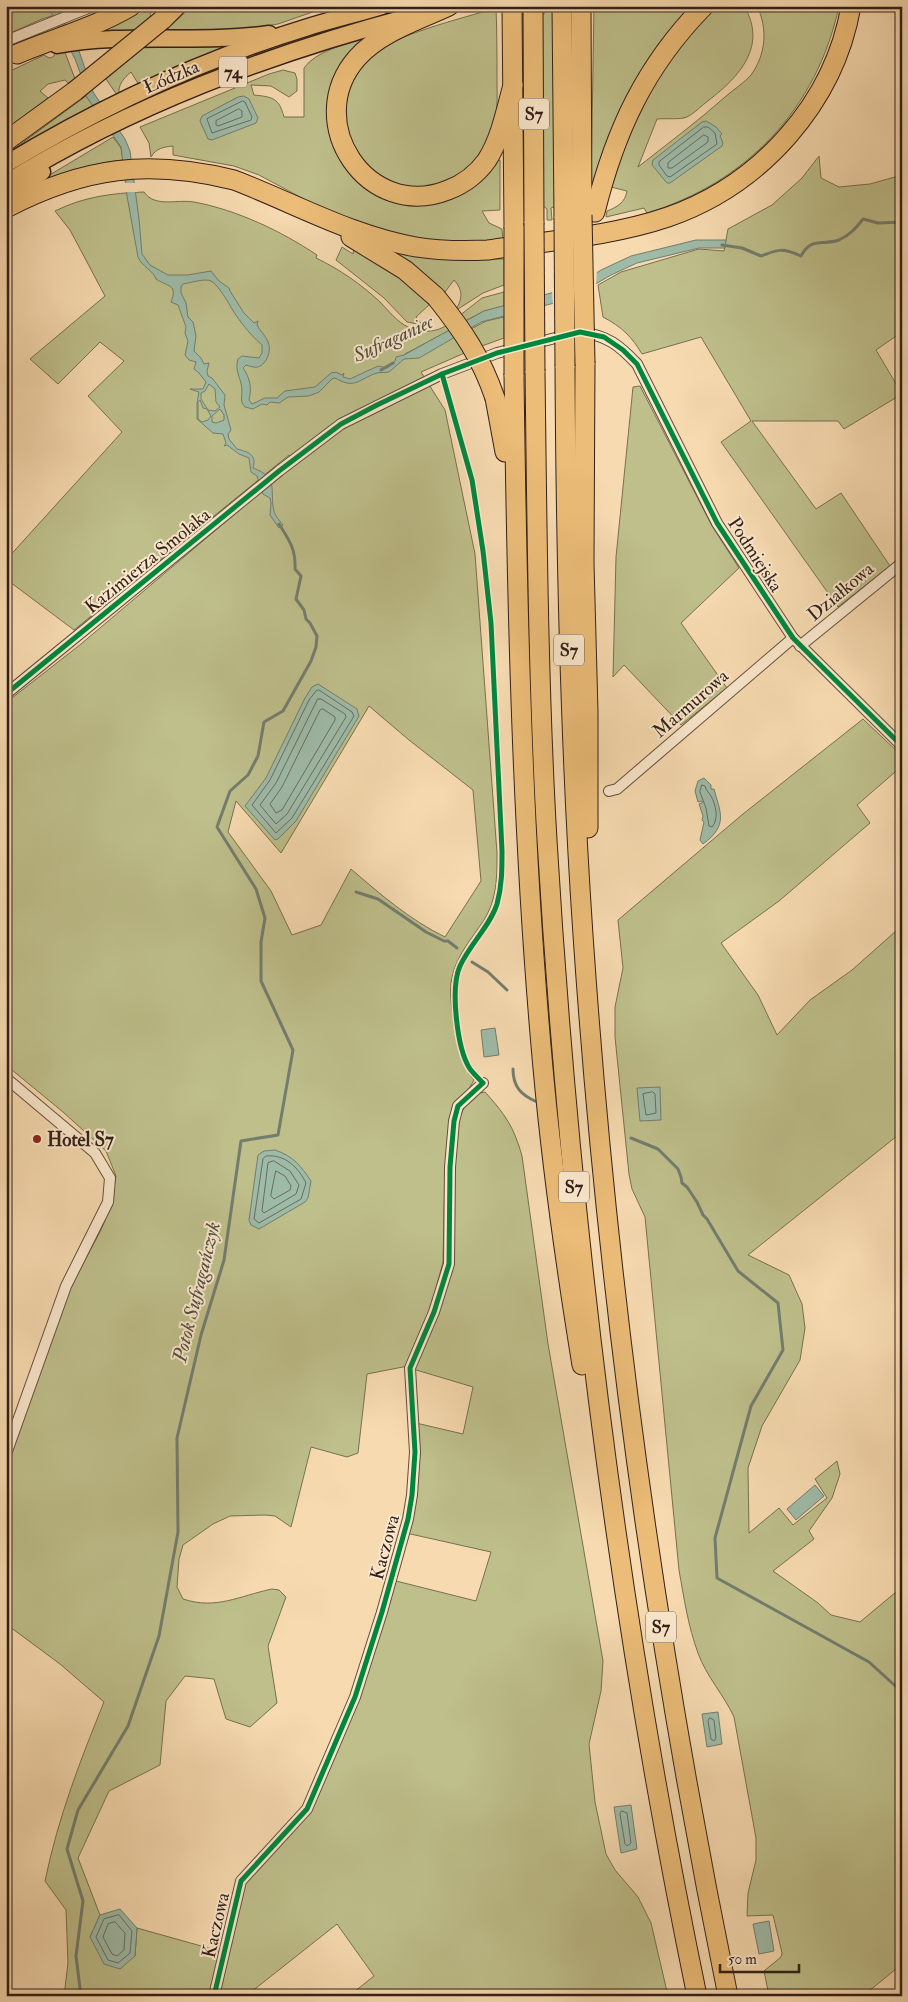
<svg xmlns="http://www.w3.org/2000/svg" width="908" height="2002" viewBox="0 0 908 2002" font-family="'IM FELL Double Pica',serif">
  <style>
    .green { fill: #bebf8b; stroke: #786f51; fill-rule: evenodd }
    .water { fill: #9ebba8; stroke: #737d6e; fill-rule: evenodd }
    .pier { fill: #f7dab0 }
    .lines { fill: none; stroke-linecap: round; stroke-linejoin: round }
    .shore { stroke: #686d60; stroke-width: 1 }
    .stream { stroke: #737d6e; stroke-width: 3 }
    .street-casing { stroke: #634e3d; stroke-width: 12 }
    .primary-casing { stroke: #321f17; stroke-width: 19 }
    .highway-casing { stroke: #321f17; stroke-width: 21 }
    .street { stroke: #fae7cc; stroke-width: 10 }
    .primary { stroke: #ecbd78; stroke-width: 16 }
    .highway { stroke: #ecbd78; stroke-width: 19 }
    .highway-bridge-casing { stroke: #321f17; stroke-width: 21; stroke-linecap: butt }
    .highway-bridge { stroke: #ecbd78; stroke-width: 19 }
    .cycleway-casing { stroke: #fae7cc; stroke-width: 8 }
    .cycleway { stroke: #00873e; stroke-width: 5 }
    .poi-dot { fill: #8f2418; stroke: #fae7cc; stroke-width: 2 }
    .labels { text-anchor: middle; stroke-width: 4; stroke-linejoin: round; paint-order: stroke }
    .shield { fill: #fae7cc; stroke: #6e5b4d; stroke-width: 1 }
    .shield-label { font-size: 18px; font-weight: bold; fill: #321f17 }
    .street-label { font-size: 19px; fill: #321f17; stroke: #fae7cc }
    .poi-label { font-size: 19px; font-weight: bold; fill: #321f17; stroke: #fae7cc; text-anchor: start }
    .water-label { font-size: 20px; font-style: italic; fill: #524e42; stroke: #fae7cc }
  </style>
  <rect width="100%" height="100%" fill="#f7dab0"/>
  <filter id="stains"><feTurbulence type="fractalNoise" baseFrequency=".004" numOctaves="4"/><feColorMatrix values="0 0 0 0 .2 0 0 0 0 .09 0 0 0 0 .02 0 0 0 .5 -.17"/></filter>
  <radialGradient id="worn" r=".72"><stop offset=".6" stop-color="#630" stop-opacity="0"/><stop offset="1" stop-color="#630" stop-opacity=".3"/></radialGradient>
  <g class="green">
    <polygon points="6,6 74,6 74,9 42,19 6,35"/>
    <polygon points="147,6 159,6 150,14 151,17 135,31 101,32"/>
    <polygon points="192,6 330,6 278,24 246,29 164,32"/>
    <polygon points="545,6 550,6 550,11 557,14 558,205 551,208 552,220 547,220 547,209 541,204 539,15 545,13"/>
    <polygon points="594,6 690,6 656,48 626,104 591,190"/>
    <path d="M719,6H744C768,46 739,77 709,100C702,105 695,113 687,117C680,120 665,118 657,119L638,167C667,144 697,122 725,97C733,90 744,83 751,75C766,54 768,29 757,6H839C817,109 746,183 647,213L644,208L606,217L607,211C617,207 625,203 627,191L611,187C616,170 620,152 627,136C646,91 678,34 719,6Z"/>
    <path d="M496,8C497,32 497,56 497,80C497,93 498,106 495,118C492,132 486,148 477,160C474,163 469,166 465,170C415,211 344,176 346,111C346,92 354,74 367,59C387,36 464,18 496,8Z"/>
    <polygon points="523,8 524,225 520,226 519,9"/>
    <path d="M363,38L364,41L329,101V129L336,153L347,168L424,203L443,201L464,193L496,161L500,160V210L482,211L489,223L502,229L503,240L478,242L420,241L373,229L317,206L259,175L234,166L173,155V146C164,147 156,148 151,157L149,143L140,127L269,74L283,70L295,73L297,79V91L289,97L271,86L251,85L254,95C273,97 279,98 284,117H304V68C316,51 344,45 363,38Z"/>
    <path d="M244,43L139,85L131,72C124,78 118,84 119,94L117,95L106,79L146,44Z"/>
    <polygon points="64,50 75,79 69,84 65,80 48,84 40,91 48,98 6,130 6,73 44,55 49,58 53,57 57,51"/>
    <polygon points="86,96 94,107 6,155"/>
    <path d="M113,137L121,148L123,160C88,163 56,177 23,191Z"/>
    <path d="M819,156L821,178L839,187L870,184L902,175V332L876,350L902,394L844,429L838,421H752L816,509L841,493L890,566L838,607L721,442L751,421L701,337L642,354C632,337 622,327 603,317L598,285L621,272L699,249L724,251L728,229L772,205L802,178Z"/>
    <path d="M144,192C155,208 177,199 194,202C237,210 281,231 317,255L316,258C339,269 361,284 380,302C388,310 397,322 408,327C421,333 437,333 448,324L452,329L405,354L456,336L467,352L421,372L445,410L475,554L497,853C497,877 497,899 484,920C472,938 457,955 452,977C448,994 453,1013 455,1030C458,1049 462,1066 474,1080L467,1092L445,1167L443,1262L430,1311L408,1366L367,1374L358,1453L347,1457L311,1447L291,1527L275,1516L265,1515L230,1516L213,1524L183,1545L179,1559L177,1587L183,1599C216,1610 239,1596 272,1589L279,1590L286,1597L268,1646L277,1703L250,1727L226,1719L214,1679L185,1676L166,1701L160,1765L109,1791L78,1858L100,1915L90,1937L135,1956L137,1928L219,1951L211,1996H64L68,1963L66,1910L45,1881C58,1818 80,1761 104,1702L60,1664L6,1624V1469L70,1288L101,1230L111,1206L116,1176L106,1151L63,1112L6,1065V712L12,698L81,644L294,464L289,455L74,630L6,579V560L122,432L88,396L124,361L100,342L58,384L30,359L105,296L70,230L55,211C83,197 112,193 144,192ZM369,706L409,740L473,790L481,881L445,937C410,920 380,894 351,869L321,925L292,935L271,891L228,832L236,801L281,853Z"/>
    <path d="M374,245L412,256L442,259H504V285L483,293L455,311C462,300 464,291 454,280L442,296Z"/>
    <polygon points="342,247 353,254 354,247 394,269 430,304 416,317 421,323 428,326 407,322 384,298 336,260"/>
    <polygon points="504,292 504,306 484,311 463,322 459,316 482,298"/>
    <polygon points="504,317 504,338 479,347 469,330 486,321"/>
    <polygon points="640,386 712,526 739,568 681,623 727,688 681,725 624,665 613,677 616,557 633,387"/>
    <path d="M863,719L902,756V766L857,805L870,823L779,901L721,943L758,995L777,1035L810,1000L852,970L896,931L902,936V1132L748,1255L789,1275L802,1304L805,1328L800,1360L762,1426L748,1468L749,1533L779,1508L793,1525L827,1498L815,1479L837,1461L840,1474L832,1498L809,1531L814,1539L773,1571L818,1603L831,1615L860,1622L902,1587V1964L863,1996H769L764,1971L781,1957L782,1953L773,1915L747,1916L748,1893L756,1860V1838L734,1717C724,1695 706,1676 698,1653C688,1626 684,1598 679,1570L645,1217L632,1189L629,1174L615,1037V1007L623,968L618,920L743,814Z"/>
    <path d="M485,1092C505,1114 514,1127 522,1156L548,1344L603,1661L601,1691L589,1744L595,1802L606,1854L615,1870L638,1897L651,1923L668,1996H349L374,1976L337,1924L246,1996H216L244,1882L309,1812L392,1580L476,1601L491,1552L406,1533L416,1423L463,1434L473,1387L413,1369L453,1265L454,1167L458,1121L464,1108L480,1093Z"/>
  </g>
  <g class="water">
    <path d="M44,6H54L58,10L78,48L93,92L125,139L130,151L139,219L142,254L150,265L168,275H188L211,271L219,281L229,288L230,291L244,313L254,323L258,321L257,325C260,331 266,336 268,342C272,350 267,364 258,367C254,368 250,366 246,365L243,368C250,378 252,387 249,400L252,404L265,398H277L285,391L315,387L331,373L336,372L342,375L344,373L343,377L350,379L378,366L387,368L395,361L396,357L404,355L484,311L577,286L601,270L631,256L696,240H726L725,248H699L637,263L611,275L570,299L481,322L419,358L404,359L389,372C385,373 381,372 377,373C358,379 356,390 335,378L332,379L319,392L309,396L288,397L279,403L270,402L267,405L262,404L253,409L245,407L242,403C241,399 242,395 242,391C242,379 234,371 238,359L242,356L259,358L262,353V345C249,334 236,317 228,302C224,296 217,284 211,281C205,278 190,283 183,284L181,287V293L186,303L188,317L193,322L196,336L194,351L201,358L204,364L209,363L207,371L208,376L212,378L225,395L224,405L231,430L228,434L229,439L237,449C248,452 257,454 253,468C280,478 269,491 274,511C275,516 280,521 283,525L279,528L270,515L271,503L270,498L263,494L257,476L251,472L249,458L239,454L227,445L224,446L226,443L223,434L213,433L197,419V403L199,392L190,389H203L206,382L199,373L194,369L196,362L189,360L185,355L188,341L185,333L186,327L178,305L171,302C178,284 168,287 156,279C153,270 142,267 138,257L127,196L121,147L86,96L81,75L75,59L52,14ZM209,384L215,389L216,402L220,407L215,411L208,410L201,399V393L205,391ZM200,400L203,408L207,409L211,416L208,420L202,422L198,419V402ZM220,409L224,415V420L216,423L212,422V416Z"/>
    <polygon points="244,96 249,99 258,118 256,123 212,140 208,139 200,121 202,116 238,97"/>
    <polygon points="706,121 716,127 722,134 720,136 723,143 722,146 670,183 667,183 652,165 653,160 702,122"/>
    <polygon points="318,684 357,709 359,716 296,821 278,839 275,840 245,806 266,778 305,698 312,687"/>
    <path d="M704,778L711,785V789H714C720,812 729,825 703,844L700,840L704,822L702,820L703,816L699,804L702,803V801L698,802L695,791L698,781Z"/>
    <polygon points="495,1028 499,1055 484,1057 481,1030"/>
    <polygon points="660,1087 661,1120 640,1121 637,1088"/>
    <path d="M275,1150C293,1156 301,1166 311,1181L308,1198L305,1202L259,1229L251,1225L249,1220L258,1155L264,1151Z"/>
    <polygon points="815,1485 824,1496 796,1520 787,1509"/>
    <polygon points="718,1712 722,1744 707,1747 702,1714"/>
    <polygon points="631,1805 637,1849 621,1853 614,1807"/>
    <polygon points="120,1909 137,1928 135,1956 120,1969 104,1964 90,1937 100,1915"/>
    <polygon points="769,1921 774,1951 759,1954 753,1924"/>
  </g>
  <g class="pier">
    <polygon points="123,183 137,183 138,192 124,192"/>
    <polygon points="597,270 596,287 578,298 553,306 552,290 576,284"/>
  </g>
  <g class="lines">
    <g class="shore">
      <polygon points="243,101 245,102 252,117 251,120 212,133 207,119"/>
      <polygon points="239,109 242,111 242,117 218,126 216,125 216,121"/>
      <polygon points="704,127 708,127 715,133 717,144 670,177 667,176 659,165 659,162"/>
      <polygon points="704,135 708,137 708,142 672,168 668,168 668,163"/>
      <polygon points="319,690 352,712 354,716 292,818 276,833 252,805 270,780 309,700 316,691"/>
      <polygon points="318,699 321,699 345,714 346,717 287,814 276,824 260,805 276,783"/>
      <polygon points="323,709 335,717 335,720 282,810 276,813 270,804 282,787 320,710"/>
      <path d="M702,785L705,786C706,791 709,792 711,796C716,805 719,819 712,827L709,826L706,808L700,792Z"/>
      <polygon points="653,1092 655,1094 656,1113 646,1115 643,1094"/>
      <path d="M266,1156C285,1154 298,1167 306,1183L301,1199L259,1223L254,1219L263,1159Z"/>
      <polygon points="274,1161 290,1171 299,1185 296,1194 264,1213 262,1211 268,1163"/>
      <polygon points="276,1171 285,1176 291,1186 290,1190 274,1199 271,1196"/>
      <polygon points="710,1718 714,1720 716,1738 714,1741 711,1739 708,1721"/>
      <polygon points="622,1811 627,1813 631,1843 627,1846 625,1844 620,1814"/>
      <polygon points="119,1915 132,1931 130,1953 118,1963 108,1960 96,1937 104,1919"/>
      <polygon points="115,1922 125,1933 124,1950 117,1956 112,1954 103,1937 108,1924"/>
    </g>
    <g class="stream">
      <path d="M722,245L742,248L761,256C779,249 783,248 801,256C812,236 822,246 839,240C850,235 856,228 863,219L878,223L902,222"/>
      <polyline points="381,370 393,363"/>
      <polyline points="356,892 378,899 426,932 444,941 448,941 457,948"/>
      <polyline points="472,962 488,972 507,990"/>
      <path d="M513,1069C513,1087 521,1095 537,1102"/>
      <polyline points="631,1138 658,1149 678,1169 681,1177 682,1183 687,1187 697,1202 703,1215 707,1219 738,1271 778,1303 783,1350 751,1406 715,1538 717,1578 869,1662 902,1692"/>
      <path d="M81,1996L76,1956L83,1901L67,1849L78,1810L128,1726L159,1636L178,1532L177,1438L201,1335L224,1260L241,1141L278,1135L293,1050L261,981V942L265,918L256,889L217,827L230,791L248,775L258,756L264,722L283,711L311,661L316,647L317,636L310,623L306,619L304,610L296,599L301,576L295,569C296,549 289,540 279,524"/>
    </g>
    <defs>
      <g id="street">
        <polyline points="6,41 93,6"/>
        <path d="M581,332C608,336 619,345 637,364L717,523L793,638L902,746"/>
        <polyline points="800,646 902,563"/>
        <polyline points="6,694 279,471 341,424 442,374 497,353 567,335"/>
        <polyline points="609,791 617,789 793,638"/>
        <polyline points="6,1078 95,1153 110,1178 108,1202 66,1286 6,1454"/>
        <polyline points="214,1996 241,1881 307,1809 355,1697 382,1612 408,1519 412,1495 415,1452 410,1368 434,1312 449,1264 450,1167 454,1121 458,1106 483,1083"/>
      </g>
      <g id="primary">
        <path d="M57,45C127,32 198,44 269,34"/>
        <path d="M6,164C99,108 201,60 305,28C330,20 356,14 382,6"/>
        <path d="M6,183C132,105 269,54 412,16"/>
        <polyline points="6,197 42,172"/>
      </g>
      <g id="highway">
        <path d="M449,6C419,20 380,32 357,58C301,122 368,222 448,190C464,184 477,174 487,160C501,138 506,110 513,85"/>
        <polyline points="512,6 514,227"/>
        <polyline points="533,6 534,223"/>
        <polyline points="562,6 564,218"/>
        <polyline points="581,6 582,215"/>
        <polyline points="162,20 176,6"/>
        <path d="M17,54C55,38 96,27 131,6"/>
        <polyline points="6,141 75,91"/>
        <path d="M6,208C84,167 148,159 234,180C294,203 352,236 416,247C440,251 464,251 488,250C547,241 612,236 668,217C760,185 834,104 851,6"/>
        <path d="M595,212C615,131 645,66 704,6"/>
        <polyline points="351,237 405,270 436,297"/>
        <polyline points="585,363 584,563 588,712 588,828"/>
        <path d="M565,366C566,556 570,745 583,935C607,1291 656,1646 728,1996"/>
        <path d="M535,371C537,528 538,684 547,840C570,1228 618,1615 697,1996"/>
        <path d="M514,375C517,606 522,838 543,1068C552,1168 566,1267 582,1365"/>
        <polyline points="495,398 505,452"/>
      </g>
    </defs>
    <use href="#street" class="street-casing"/>
    <use href="#primary" class="primary-casing"/>
    <use href="#highway" class="highway-casing"/>
    <use href="#street" class="street"/>
    <use href="#primary" class="primary"/>
    <use href="#highway" class="highway"/>
    <defs>
      <g id="highway-bridge">
        <polyline points="75,91 162,20"/>
        <polyline points="582,215 585,363"/>
        <polyline points="564,218 565,366"/>
        <polyline points="534,223 535,371"/>
        <polyline points="514,227 514,375"/>
        <path d="M436,297C463,331 481,357 495,398"/>
      </g>
    </defs>
    <use href="#highway-bridge" class="highway-bridge-casing"/>
    <use href="#highway-bridge" class="highway-bridge"/>
    <defs>
      <g id="cycleway">
        <polyline points="6,694 279,471 341,424 377,405 442,374 497,353 580,332 604,337 623,350 637,364 717,523 793,638 902,746"/>
        <path d="M214,1996L241,1881L307,1809L355,1697L382,1612L408,1519L412,1495L415,1452L410,1368L434,1312L449,1264L450,1167L454,1121L458,1106L483,1083C479,1079 474,1074 470,1069C457,1049 450,988 460,966C470,944 490,926 497,904C502,886 502,869 502,851L491,623L483,551L472,480L442,374"/>
      </g>
    </defs>
    <use href="#cycleway" class="cycleway-casing"/>
    <use href="#cycleway" class="cycleway"/>
  </g>
  <circle class="poi-dot" cx="37" cy="1139" r="5"/>
  <g class="labels">
    <g class="shield">
      <rect x="219" y="56.5" width="28" height="31" rx="4"/>
      <rect x="519" y="98.5" width="30" height="31" rx="4"/>
      <rect x="554" y="634.5" width="30" height="31" rx="4"/>
      <rect x="559" y="1171.5" width="30" height="31" rx="4"/>
      <rect x="646" y="1611.5" width="30" height="31" rx="4"/>
    </g>
    <g class="shield-label">
      <text x="233" y="78">74</text>
      <text x="534" y="120">S7</text>
      <text x="569" y="656">S7</text>
      <text x="574" y="1193">S7</text>
      <text x="661" y="1633">S7</text>
    </g>
    <g class="street-label">
      <text transform="translate(171 76) rotate(-23)" y="7">Łódzka</text>
      <text transform="translate(756 554) rotate(57)" y="7">Podmiejska</text>
      <text transform="translate(147 560) rotate(-39)" y="7">Kazimierza Smolaka</text>
      <text transform="translate(840 591) rotate(-40)" y="7">Działkowa</text>
      <text transform="translate(690 703) rotate(-41)" y="7">Marmurowa</text>
      <text transform="translate(384 1547) rotate(-75)" y="7">Kaczowa</text>
      <text transform="translate(215 1925) rotate(-77)" y="7">Kaczowa</text>
    </g>
    <g class="poi-label">
      <text x="47" y="1146">Hotel S7</text>
    </g>
    <g class="water-label">
      <text transform="translate(393 338) rotate(-25)" y="7">Sufraganiec</text>
      <text transform="translate(196 1292) rotate(-76)" y="7">Potok Sufragańczyk</text>
    </g>
  </g>
  <rect width="908" height="2002" fill="none" stroke="#f7dab0" stroke-width="25"/>
  <rect x="8" y="8" width="893" height="1987" fill="none" stroke="#321f17" stroke-width="2.5"/>
  <rect x="12" y="12" width="883" height="1977" fill="none" stroke="#321f17"/>
  <path d="M720 1964v8h79v-8" fill="none" stroke="#321f17" stroke-width="2.5"/>
  <text x="728" y="1964" font-size="15" fill="#321f17" stroke="#fae7cc" stroke-width="4" paint-order="stroke">50 m</text>
  <rect width="100%" height="100%" filter="url(#stains)"/>
  <rect width="100%" height="100%" fill="url(#worn)"/>
</svg>
